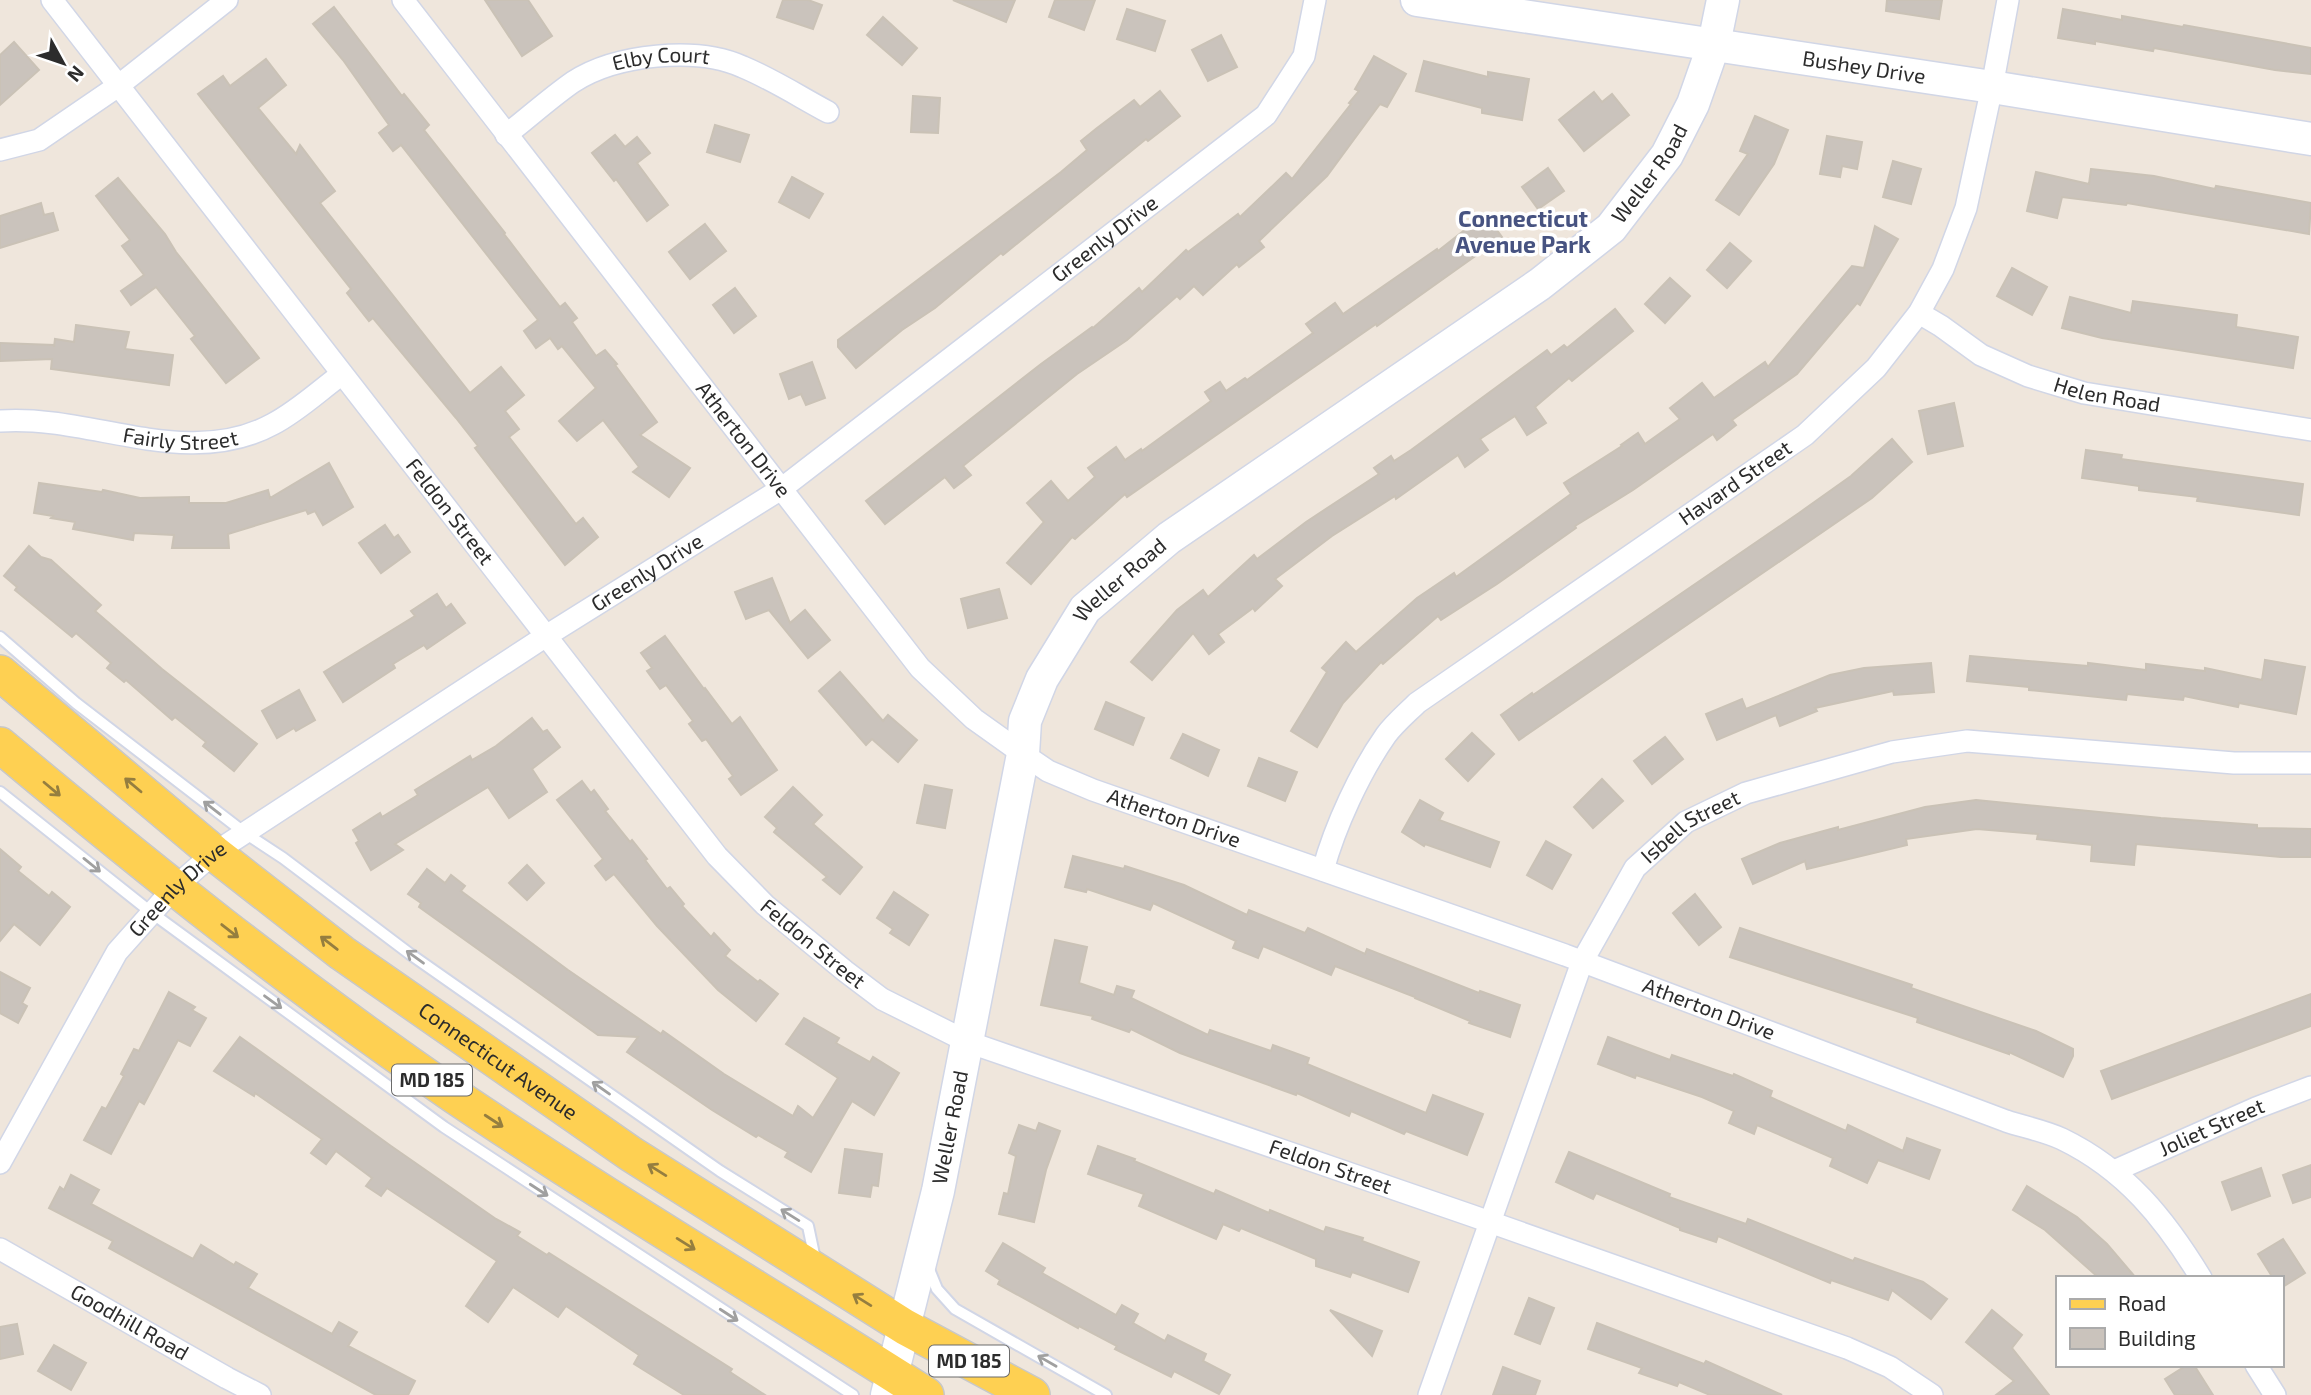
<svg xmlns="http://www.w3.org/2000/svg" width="2311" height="1395" viewBox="0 0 2311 1395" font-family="'Exo 2',sans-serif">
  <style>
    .building { fill: #cac3bc; stroke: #cac2b6; stroke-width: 2 }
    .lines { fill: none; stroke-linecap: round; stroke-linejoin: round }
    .lane-casing { stroke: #d1d6e6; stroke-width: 14 }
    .street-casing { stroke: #d1d6e6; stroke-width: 24 }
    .secondary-casing { stroke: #d1d6e6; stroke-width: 35 }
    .primary-casing { stroke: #c8c8c8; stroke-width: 38 }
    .lane { stroke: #fff; stroke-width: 10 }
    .street { stroke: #fff; stroke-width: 21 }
    .secondary { stroke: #fff; stroke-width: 32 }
    .primary { stroke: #fed052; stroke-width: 35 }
    .oneway { stroke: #957e3f }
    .oneway2 { stroke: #a0a0a0 }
    .labels { text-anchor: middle; stroke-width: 7; stroke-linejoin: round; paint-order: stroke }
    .shield { fill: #fff; stroke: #6b6b6b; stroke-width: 2 }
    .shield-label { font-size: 19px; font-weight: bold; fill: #2c2c2c }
    .street-label { font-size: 21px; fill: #2c2c2c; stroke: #fff }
    .neighbourhood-label { font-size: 23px; font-weight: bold; fill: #475381; stroke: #fff }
  </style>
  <rect width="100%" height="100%" fill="#efe6dc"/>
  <g class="building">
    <polygon points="485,0 528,0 552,36 522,56"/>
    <polygon points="783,0 808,0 822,5 813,29 777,17"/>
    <polygon points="953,0 1015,0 1006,22"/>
    <polygon points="1055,0 1095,0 1084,30 1049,17"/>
    <polygon points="1887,0 1942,0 1939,19 1886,11"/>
    <polygon points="334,7 402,96 404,94 429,125 424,130 505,233 504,234 533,272 560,307 565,303 577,318 572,322 596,356 605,350 617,364 615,365 657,422 640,435 690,468 669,497 633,472 639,467 603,420 577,441 559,421 596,388 562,346 558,349 550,338 536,348 524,331 538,320 401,145 393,151 379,133 389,125 343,60 313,24"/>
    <polygon points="1127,9 1165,21 1155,51 1117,39"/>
    <polygon points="2063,9 2122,20 2122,16 2183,27 2184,25 2311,48 2311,74 2275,70 2154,48 2153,51 2095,41 2095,44 2058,38"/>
    <polygon points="883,17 917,48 902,65 867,35"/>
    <polygon points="1221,35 1237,67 1208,81 1192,50"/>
    <polygon points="14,42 39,70 0,105 0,55"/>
    <polygon points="1374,56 1406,74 1387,107 1380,104 1327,176 1259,241 1264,247 1239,267 1237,264 1203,295 1194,286 1180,299 1177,296 1127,340 1077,374 963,466 971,475 954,488 945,477 885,524 866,501 1041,364 1092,327 1093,328 1139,288 1142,292 1186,250 1188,252 1238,214 1240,217 1286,173 1292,179 1351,104 1349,103 1359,91 1355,89"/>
    <polygon points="266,59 286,85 258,108 296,154 300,145 335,191 320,203 470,393 501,367 524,395 505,411 519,429 509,437 576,524 583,518 598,537 565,565 475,448 478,446 456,418 373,318 369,321 347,293 351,289 198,94 223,76 230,86"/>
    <polygon points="1424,61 1488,77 1488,72 1529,79 1522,120 1482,113 1482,108 1416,91"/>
    <polygon points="1160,91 1180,116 1148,141 1146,139 1003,255 1001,253 935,308 902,330 856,368 838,347 838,340 1061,172 1087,150 1081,141 1097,128 1134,100 1140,107"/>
    <polygon points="1594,92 1602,102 1612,94 1629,115 1584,151 1559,120"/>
    <polygon points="913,96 940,98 938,133 911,132"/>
    <polygon points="1755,116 1788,130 1774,164 1739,215 1716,200 1748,154 1740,151"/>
    <polygon points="715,125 749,135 740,162 707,152"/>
    <polygon points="615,135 625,147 637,137 650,153 637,163 668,205 647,221 616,179 614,181 592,153"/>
    <polygon points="1827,136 1862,142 1857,169 1842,166 1840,177 1820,174"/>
    <polygon points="1893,161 1921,169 1911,204 1883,197"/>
    <polygon points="1548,168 1564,191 1538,209 1522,187"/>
    <polygon points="2091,169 2154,176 2215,189 2216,186 2311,203 2309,234 2127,203 2126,205 2062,197 2057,218 2027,211 2036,172 2089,184"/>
    <polygon points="792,177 823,194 809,218 779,202"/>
    <polygon points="118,178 165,234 176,252 259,358 226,383 191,339 195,336 156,287 131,305 121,291 144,275 122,246 130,240 96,196"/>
    <polygon points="41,203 44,215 53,213 58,230 0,248 0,216"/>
    <polygon points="1485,214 1502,237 1377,326 1376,324 1127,497 1125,494 1075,539 1072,537 1031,584 1007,563 1044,522 1027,503 1051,481 1068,501 1095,477 1088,468 1116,447 1125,460 1141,449 1142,451 1211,401 1205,392 1220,382 1226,391 1245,378 1247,380 1313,333 1306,324 1335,303 1343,314 1437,249 1438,251"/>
    <polygon points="705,224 726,251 690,279 669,252"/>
    <polygon points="1875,226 1898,239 1860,305 1857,303 1797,374 1732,420 1736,425 1717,440 1713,434 1633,490 1575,526 1576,528 1497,584 1441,620 1438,616 1383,664 1381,662 1343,703 1317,747 1291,731 1327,672 1322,668 1346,642 1356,652 1417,598 1454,573 1456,577 1571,494 1564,483 1622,446 1621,445 1638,433 1645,444 1680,419 1670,408 1702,383 1714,398 1765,362 1768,367 1852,266 1864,268"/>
    <polygon points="1730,243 1751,261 1727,288 1707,270"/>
    <polygon points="2012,268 2047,287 2032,315 1997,296"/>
    <polygon points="1670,278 1690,296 1665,323 1645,304"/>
    <polygon points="735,288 756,316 734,333 713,305"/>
    <polygon points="2070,297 2131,313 2133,301 2237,315 2236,327 2298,337 2293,368 2102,338 2062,328"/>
    <polygon points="1615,309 1633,331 1572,381 1569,378 1535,407 1546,423 1527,435 1515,416 1480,439 1488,450 1465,467 1458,455 1396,499 1395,496 1332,536 1275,579 1282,586 1255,611 1253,608 1218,634 1224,642 1209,654 1193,633 1152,680 1131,662 1177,610 1203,590 1208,597 1254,555 1257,559 1306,522 1379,474 1374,468 1391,456 1394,461 1411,450 1547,350 1551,355 1564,345 1567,348"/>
    <polygon points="76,325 129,332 125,349 173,355 169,385 51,369 52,359 0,361 0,343 54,345 54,347 55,339 74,342"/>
    <polygon points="812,362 825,398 806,405 801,394 789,399 780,374"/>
    <polygon points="1954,403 1963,446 1928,454 1919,411"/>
    <polygon points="1892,439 1912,462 1872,498 1519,740 1501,715 1532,693 1533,695 1799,513 1851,476"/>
    <polygon points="2086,450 2122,455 2121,459 2303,484 2299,515 2197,501 2198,497 2139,490 2139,486 2082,478"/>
    <polygon points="329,463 353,507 323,525 315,511 308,514 306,510 228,534 229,548 172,548 174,535 134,533 133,540 73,529 75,522 51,518 53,516 34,513 39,483 102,492 103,490 140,498 189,497 189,503 226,503 268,490 270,498"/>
    <polygon points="385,525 394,538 398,535 410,552 381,573 359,543"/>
    <polygon points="29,546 41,557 51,560 101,605 95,611 162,669 257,744 234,771 203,746 206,742 175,717 172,720 126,680 124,682 107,668 111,663 76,633 72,637 15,590 17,587 4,576"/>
    <polygon points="772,578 790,623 805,610 830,640 808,658 769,610 746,619 735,592"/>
    <polygon points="999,589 1007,618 968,628 961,599"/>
    <polygon points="437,594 446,608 451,604 465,623 427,649 424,645 393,664 395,668 343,702 324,672 415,616 411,611"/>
    <polygon points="665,636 704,689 705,688 732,724 740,717 777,770 741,795 729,779 733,776 706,739 702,741 689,724 693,721 666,685 660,689 647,671 652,668 641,653"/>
    <polygon points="1970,656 2088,666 2088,663 2146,670 2146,664 2205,671 2205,668 2262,680 2265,660 2305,667 2296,714 2239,703 2238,707 2184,696 2183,700 2127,694 2126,700 2029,690 2029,687 1967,681"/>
    <polygon points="1931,663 1934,692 1894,695 1893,691 1815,708 1817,711 1780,726 1776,715 1717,740 1706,714 1742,699 1746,709 1830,675 1864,668"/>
    <polygon points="840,672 883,721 888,715 917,740 898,762 872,739 866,745 819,691"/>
    <polygon points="299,690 315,720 296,731 294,728 277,738 262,711"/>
    <polygon points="1106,702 1144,718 1133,745 1095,729"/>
    <polygon points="532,718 543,732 547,730 560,747 532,769 547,792 509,818 488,787 395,844 403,850 371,870 356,843 359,841 353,830 380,813 382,817 418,795 415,790 470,756 472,760 496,746"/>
    <polygon points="1472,733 1494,754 1468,781 1446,759"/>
    <polygon points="1183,734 1219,750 1208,776 1171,758"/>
    <polygon points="1665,737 1683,759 1652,784 1634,761"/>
    <polygon points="1259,758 1297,772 1285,801 1248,786"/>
    <polygon points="1602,779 1623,801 1593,828 1574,807"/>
    <polygon points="582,781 591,793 594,790 608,809 605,811 630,842 632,840 647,859 645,860 667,889 670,887 684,904 682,906 711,937 714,933 730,950 725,956 758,982 760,980 778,994 756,1021 718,990 657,926 614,874 606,880 595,866 603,859 557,800"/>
    <polygon points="925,785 952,790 945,828 917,823"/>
    <polygon points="793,787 822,815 813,824 862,867 840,894 823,880 827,877 774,832 777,828 765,817"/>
    <polygon points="1420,800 1443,813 1439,820 1499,842 1490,867 1425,844 1424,846 1402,832"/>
    <polygon points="1976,800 2161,818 2257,825 2257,828 2311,829 2311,857 2281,857 2136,844 2134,865 2091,861 2092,845 2037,839 2038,834 1977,829 1906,839 1907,845 1807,869 1805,861 1753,884 1742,859 1780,843 1838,827 1838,830 1925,807"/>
    <polygon points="1546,841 1571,855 1552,889 1527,875"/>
    <polygon points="0,849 21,867 18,871 49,896 52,892 70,907 40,945 14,924 0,941"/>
    <polygon points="1073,856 1124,869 1125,866 1184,885 1247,915 1249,910 1305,933 1308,928 1365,954 1367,949 1479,993 1480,991 1520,1005 1510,1037 1469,1023 1470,1021 1415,998 1415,997 1335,966 1331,975 1263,946 1258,958 1233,948 1236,941 1153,903 1150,910 1087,889 1086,892 1065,887"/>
    <polygon points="527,865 544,883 527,900 509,883"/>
    <polygon points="427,869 445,883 451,875 465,886 461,891 568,970 661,1034 663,1031 724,1074 793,1116 798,1106 813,1118 838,1078 786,1044 804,1018 839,1038 836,1043 870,1062 873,1057 899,1073 874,1115 852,1101 811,1172 785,1157 788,1152 758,1135 756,1137 712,1110 627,1052 638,1037 598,1035 419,907 421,903 408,894"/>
    <polygon points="894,892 928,915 909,945 890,933 893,929 877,918"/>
    <polygon points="1695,894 1721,927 1699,945 1673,913"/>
    <polygon points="1740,928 1912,985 1911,988 2036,1031 2073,1049 2073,1056 2063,1077 2009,1052 2009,1054 1917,1022 1918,1018 1730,957"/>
    <polygon points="1055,940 1087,947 1079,983 1114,995 1117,986 1134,991 1131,998 1208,1035 1210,1030 1271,1051 1273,1045 1309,1058 1307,1064 1426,1113 1433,1095 1483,1114 1467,1155 1406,1131 1404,1134 1351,1111 1349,1116 1297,1093 1296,1095 1180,1053 1131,1029 1129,1032 1092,1019 1093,1016 1041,1005"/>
    <polygon points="0,972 30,988 22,1003 27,1006 18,1023 0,1013"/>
    <polygon points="169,992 195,1007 192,1010 206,1018 190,1046 178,1040 144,1104 139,1101 111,1154 84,1140 102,1107 106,1109 124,1076 121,1074 134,1049 139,1051"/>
    <polygon points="2311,994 2311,1026 2112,1099 2101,1071"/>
    <polygon points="240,1037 391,1146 496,1219 520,1232 517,1236 547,1255 549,1253 732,1369 730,1372 765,1395 684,1395 634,1364 639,1355 566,1306 558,1317 513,1287 488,1322 466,1306 497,1261 387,1188 381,1196 366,1186 372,1178 336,1151 326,1164 311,1153 322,1139 255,1093 254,1096 214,1071"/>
    <polygon points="1608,1037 1670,1060 1672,1055 1733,1076 1734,1074 1772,1091 1770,1097 1846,1131 1848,1125 1903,1151 1907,1138 1940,1150 1929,1179 1878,1160 1867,1183 1830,1166 1833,1158 1757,1125 1754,1134 1729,1123 1734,1111 1702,1097 1636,1075 1635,1078 1598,1064"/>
    <polygon points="1039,1123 1060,1131 1046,1170 1034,1222 999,1214 1004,1193 1008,1194 1016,1156 1009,1153 1019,1125 1036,1131"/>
    <polygon points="1098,1146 1135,1159 1134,1161 1214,1194 1216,1190 1269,1213 1270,1210 1324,1232 1326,1227 1363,1238 1362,1241 1419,1262 1408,1292 1352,1272 1350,1277 1316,1266 1316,1259 1241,1228 1239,1231 1223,1224 1216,1239 1139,1206 1144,1194 1088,1174"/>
    <polygon points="845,1149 882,1154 878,1186 872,1185 870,1197 839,1193"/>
    <polygon points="1569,1152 1670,1194 1669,1197 1746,1224 1748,1219 1853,1261 1855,1258 1923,1282 1947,1299 1931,1319 1892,1290 1888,1300 1831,1280 1830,1283 1718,1236 1716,1242 1680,1230 1680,1228 1596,1193 1593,1199 1556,1182"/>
    <polygon points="2311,1165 2311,1197 2293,1203 2283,1175"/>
    <polygon points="2261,1168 2270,1196 2232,1210 2222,1182"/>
    <polygon points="71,1175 99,1190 91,1204 193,1259 201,1245 234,1265 236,1262 257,1274 248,1288 332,1334 339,1322 357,1332 348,1346 415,1381 408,1395 376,1395 109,1248 113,1241 49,1208 60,1187 64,1190"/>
    <polygon points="2027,1186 2077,1217 2107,1244 2136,1278 2099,1278 2045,1230 2013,1210"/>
    <polygon points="2283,1239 2305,1273 2281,1288 2281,1278 2273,1278 2258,1254"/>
    <polygon points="1003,1243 1045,1268 1042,1273 1116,1315 1122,1305 1138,1314 1133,1323 1165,1341 1168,1335 1206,1354 1203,1361 1230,1375 1219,1394 1174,1371 1171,1377 1115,1349 1117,1346 1079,1326 1078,1328 998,1284 1000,1280 986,1271"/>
    <polygon points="1529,1298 1554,1308 1540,1344 1515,1334"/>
    <polygon points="1330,1310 1382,1331 1372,1356 1362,1345"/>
    <polygon points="1992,1310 2022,1335 2012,1348 2049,1395 1996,1395 2014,1381 1966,1342"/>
    <polygon points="1597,1323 1704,1364 1706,1361 1782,1395 1710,1395 1679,1382 1677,1386 1639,1373 1642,1368 1588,1349"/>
    <polygon points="17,1324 23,1354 0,1359 0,1327"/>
    <polygon points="54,1345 86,1363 71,1390 38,1371"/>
    <polygon points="2187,1365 2194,1365 2213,1395 2175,1395 2165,1379"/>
    <polygon points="1503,1367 1540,1381 1535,1395 1493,1395"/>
  </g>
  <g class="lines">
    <defs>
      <g id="lane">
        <polyline points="0,637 76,703 245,833 283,858 410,954 720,1171 808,1226 815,1259"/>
        <polyline points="0,792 152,913 444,1127 853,1395"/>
        <polyline points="928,1267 937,1289 955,1309 1106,1395"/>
      </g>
      <g id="street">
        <path id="s1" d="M52,0L717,856L765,905L845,971L882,999L968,1042L1470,1215L1847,1348L1890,1367L1932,1395"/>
        <path id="s2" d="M403,0L920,668L974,719L1023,754L1048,771L1093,790L1565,955L2006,1121C2024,1127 2045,1131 2062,1139C2126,1170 2165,1219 2201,1278"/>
        <path id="s3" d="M506,135C528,118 550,98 573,82C616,54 697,46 743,67C772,79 800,97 828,112"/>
        <polyline points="0,150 39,140 118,86 227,0"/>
        <path id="s4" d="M1919,313L1941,326L1981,355L2028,376L2084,393L2311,430"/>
        <path id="s5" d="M0,421C90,414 187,471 273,424C298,411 320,390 342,374"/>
        <path id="s6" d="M1323,870C1335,826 1360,772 1386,735C1395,723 1407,713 1417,703L1805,435L1876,368L1919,313L1943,269L1966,208L1992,87L2008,0"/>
        <path id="s7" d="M0,1163L117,952L174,888L214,853L546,636L781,489L1266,115L1304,56L1315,0"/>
        <path id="s8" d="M2114,1171L2256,1108L2311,1087"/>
        <path id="s9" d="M0,1249L227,1378L260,1395"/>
        <polyline points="2256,1365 2275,1395"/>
        <path id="s10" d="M1429,1395L1582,962L1635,868L1686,822L1746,793L1892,752L1967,741L2234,763H2311"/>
      </g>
      <g id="secondary">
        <path id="s11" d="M1417,0L1992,87L2311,139"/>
        <path id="s12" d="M887,1395L938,1191L1023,754L1025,721L1042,679L1085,609L1169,538L1540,284L1611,228L1667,155L1693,104L1714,44L1723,0"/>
      </g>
      <g id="primary">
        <path id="s13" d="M0,673L214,853L342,953L631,1154L905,1327L1032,1395"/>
        <path d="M0,745C147,868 297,988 455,1096C609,1200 769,1295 926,1395"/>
      </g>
    </defs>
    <use href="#lane" class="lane-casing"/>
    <use href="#street" class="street-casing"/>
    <use href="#secondary" class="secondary-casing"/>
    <use href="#primary" class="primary-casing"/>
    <use href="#lane" class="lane"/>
    <use href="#street" class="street"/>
    <use href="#secondary" class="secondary"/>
    <use href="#primary" class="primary"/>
  </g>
  <defs><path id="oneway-shaft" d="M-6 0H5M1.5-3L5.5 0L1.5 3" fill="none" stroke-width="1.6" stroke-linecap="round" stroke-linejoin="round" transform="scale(1.75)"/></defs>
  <g class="oneway">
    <use href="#oneway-shaft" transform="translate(133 785) rotate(-140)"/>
    <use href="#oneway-shaft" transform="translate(52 789) rotate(40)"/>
    <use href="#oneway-shaft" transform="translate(230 931) rotate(38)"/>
    <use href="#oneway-shaft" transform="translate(329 943) rotate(-142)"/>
    <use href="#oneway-shaft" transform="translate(494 1121) rotate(33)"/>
    <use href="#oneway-shaft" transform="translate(657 1170) rotate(-148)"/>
    <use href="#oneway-shaft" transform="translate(686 1244) rotate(32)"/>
    <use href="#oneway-shaft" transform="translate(862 1300) rotate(-148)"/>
  </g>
  <g class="oneway2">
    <use href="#oneway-shaft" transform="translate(212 808) rotate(-142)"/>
    <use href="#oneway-shaft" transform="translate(92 865) rotate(39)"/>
    <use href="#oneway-shaft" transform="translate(415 957) rotate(-144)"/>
    <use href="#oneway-shaft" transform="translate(273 1002) rotate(36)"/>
    <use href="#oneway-shaft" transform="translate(601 1088) rotate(-145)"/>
    <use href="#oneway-shaft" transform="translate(539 1190) rotate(33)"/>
    <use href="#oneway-shaft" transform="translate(790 1215) rotate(-148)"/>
    <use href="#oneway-shaft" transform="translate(729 1315) rotate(33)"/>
    <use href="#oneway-shaft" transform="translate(1047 1361) rotate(-150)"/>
  </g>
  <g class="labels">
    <g class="shield">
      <rect x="392" y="1064.5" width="80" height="31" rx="5"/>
      <rect x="929" y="1345.5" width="80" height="31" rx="5"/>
    </g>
    <g class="shield-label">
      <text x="432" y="1087">MD 185</text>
      <text x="969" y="1368">MD 185</text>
    </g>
    <g class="street-label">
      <text dy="7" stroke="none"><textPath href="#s3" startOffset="178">Elby Court</textPath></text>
      <text dy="7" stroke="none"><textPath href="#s11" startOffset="452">Bushey Drive</textPath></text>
      <text dy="7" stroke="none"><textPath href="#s12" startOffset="1533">Weller Road</textPath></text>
      <text dy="7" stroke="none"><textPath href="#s7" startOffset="1463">Greenly Drive</textPath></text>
      <text dy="7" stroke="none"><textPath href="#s4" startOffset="208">Helen Road</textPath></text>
      <text dy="7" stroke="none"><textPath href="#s5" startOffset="182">Fairly Street</textPath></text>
      <text dy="7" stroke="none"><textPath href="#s2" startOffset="556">Atherton Drive</textPath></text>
      <text dy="7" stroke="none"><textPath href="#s6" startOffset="581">Havard Street</textPath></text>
      <text dy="7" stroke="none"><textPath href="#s1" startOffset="648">Feldon Street</textPath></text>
      <text dy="7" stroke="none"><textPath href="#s7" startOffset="896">Greenly Drive</textPath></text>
      <text dy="7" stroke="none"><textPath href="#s12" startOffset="861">Weller Road</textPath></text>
      <text dy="7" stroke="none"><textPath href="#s2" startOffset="1144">Atherton Drive</textPath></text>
      <text dy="7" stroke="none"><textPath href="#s10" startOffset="637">Isbell Street</textPath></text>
      <text dy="7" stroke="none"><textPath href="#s7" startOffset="329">Greenly Drive</textPath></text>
      <text dy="7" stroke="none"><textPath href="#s1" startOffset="1214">Feldon Street</textPath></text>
      <text dy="7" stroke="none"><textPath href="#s2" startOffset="1712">Atherton Drive</textPath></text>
      <text dy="7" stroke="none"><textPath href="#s13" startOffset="632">Connecticut Avenue</textPath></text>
      <text dy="7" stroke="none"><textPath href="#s8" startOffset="107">Joliet Street</textPath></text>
      <text dy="7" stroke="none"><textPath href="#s12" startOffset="275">Weller Road</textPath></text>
      <text dy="7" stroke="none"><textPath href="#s1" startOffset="1782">Feldon Street</textPath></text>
      <text dy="7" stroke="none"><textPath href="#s9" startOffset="149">Goodhill Road</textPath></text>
    </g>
    <g class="neighbourhood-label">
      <text x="1523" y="227">Connecticut<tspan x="1523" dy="26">Avenue Park</tspan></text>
    </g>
  </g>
  <rect x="2056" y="1276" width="228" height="91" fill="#ffffff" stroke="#ababab" stroke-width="2"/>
  <rect x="2070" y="1299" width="35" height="10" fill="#fed052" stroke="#ababab" stroke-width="2"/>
  <text x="2118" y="1311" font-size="21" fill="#2c2c2c">Road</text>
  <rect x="2070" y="1328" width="35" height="21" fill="#cac3bc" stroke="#ababab" stroke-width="2"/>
  <text x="2118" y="1346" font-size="21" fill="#2c2c2c">Building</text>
  <g transform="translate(63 63) rotate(130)" stroke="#ffffff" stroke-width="5" paint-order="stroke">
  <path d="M0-5L12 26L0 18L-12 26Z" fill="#2c2c2c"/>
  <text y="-10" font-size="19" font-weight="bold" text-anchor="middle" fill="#2c2c2c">N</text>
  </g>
</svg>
